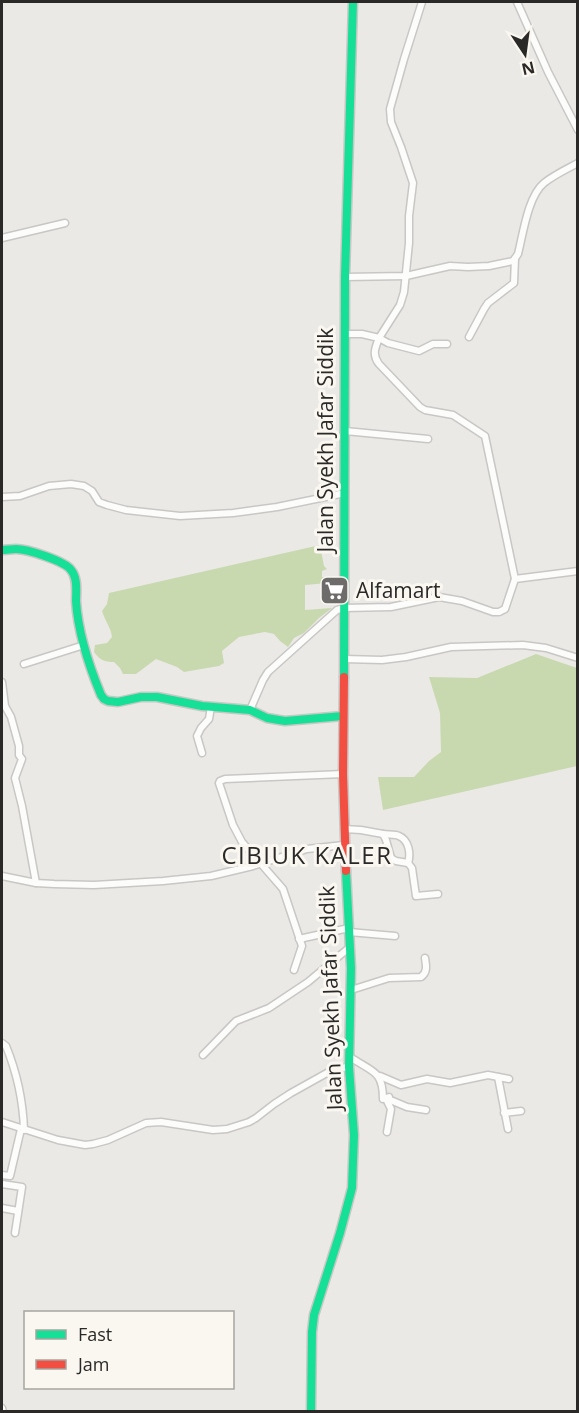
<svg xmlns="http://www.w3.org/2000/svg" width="579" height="1413" viewBox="0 0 579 1413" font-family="'Open Sans',sans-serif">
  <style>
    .green { fill: #c9d9af }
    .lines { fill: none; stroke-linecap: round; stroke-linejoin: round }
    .street-casing { stroke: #c8c7c5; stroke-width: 9 }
    .fast-casing { stroke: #c8c7c5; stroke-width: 11 }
    .jam-casing { stroke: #c8c7c5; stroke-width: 11 }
    .street { stroke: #fcfcfb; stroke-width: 6 }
    .fast { stroke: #16e098; stroke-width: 8 }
    .jam { stroke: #f24e42; stroke-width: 8 }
    .labels { text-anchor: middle; stroke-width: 6; stroke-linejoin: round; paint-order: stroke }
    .street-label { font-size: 21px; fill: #2a2927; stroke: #faf7f1 }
    .poi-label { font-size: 21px; fill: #2a2927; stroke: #faf7f1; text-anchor: start }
    .quarter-label { font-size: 24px; letter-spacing: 1.5px; fill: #2a2927; stroke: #faf7f1 }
  </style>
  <rect width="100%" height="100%" fill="#ebe9e6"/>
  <g class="green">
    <path d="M320,545L324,566L327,569L322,571V577H327L328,583L305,585V610L332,608L319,618L304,633L294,638L288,647L280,641L274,634L265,632L239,637L222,651L224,663L219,666L184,672L177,667L156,659L136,674H123L120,668L114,662C104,662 100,660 94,652L95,645L107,643L112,637C111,628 105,621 102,611L107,604L109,593Z"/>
    <polygon points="536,654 577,668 577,766 383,810 378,777 414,777 429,761 441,752 440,713 429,677 477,678"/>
  </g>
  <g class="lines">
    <defs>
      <g id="street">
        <polyline points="517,2 548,72 578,130"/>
        <polyline points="2,238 65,223"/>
        <path d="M345,277L406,276L450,266L468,267L489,266L513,261L518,254C523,234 528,196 544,183C554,175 567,169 578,163"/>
        <polyline points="345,334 362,334 379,338 400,305 404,292 409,243 409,216 413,183 401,147 391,122 390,109 404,59 422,2"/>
        <polyline points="469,337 484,309 488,303 514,283 515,259"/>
        <path d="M447,344H433L419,351L388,343L379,338C375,348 372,355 379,364L420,407L425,410L453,415L485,436L515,579"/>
        <polyline points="345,431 428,439"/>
        <polyline points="2,497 20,496 49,486 71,484 84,486 92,491 99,502 107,505 126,510 180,516 233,513 277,507 345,493"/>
        <polyline points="344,659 382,660 406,657 451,647 523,645 546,648 578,658"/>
        <polyline points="24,664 84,645"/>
        <polyline points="2,682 5,706 11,717 19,746 19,755 22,759 15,778 22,806 36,883"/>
        <polyline points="250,710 263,680 268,672 337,610 344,608 391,607 439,597 462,601 493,612 499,612 505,609 515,579 578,571"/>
        <polyline points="202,753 197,736 201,728 209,719 211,707"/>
        <polyline points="344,829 361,830 383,834 386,840 391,858 396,861 408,863 412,868 416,896 438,894"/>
        <path d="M383,834C388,835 395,834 399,836C409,840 411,854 408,863"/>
        <polyline points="2,876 36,883 54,884 94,885 163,881 211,876 253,866 307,849 344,845"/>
        <polyline points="349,932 395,936"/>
        <polyline points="299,939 349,928"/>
        <polyline points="294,970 302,946 283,889 242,842 233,825 219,783 220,781 225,779 343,774"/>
        <path d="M351,990L389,978L421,977C428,972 426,965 425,958"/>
        <path d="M2,1043L6,1046C17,1073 23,1100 24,1130"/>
        <polyline points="203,1055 236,1021 269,1008 308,982 350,947"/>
        <path d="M350,1057C372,1072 383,1070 383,1099L389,1097L387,1101L391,1109L387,1132"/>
        <polyline points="380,1076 401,1085 427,1079 450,1083 488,1075 509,1079"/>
        <polyline points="498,1077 508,1129"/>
        <polyline points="388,1099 407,1107 426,1110"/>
        <polyline points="504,1113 521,1111"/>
        <polyline points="2,1122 58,1140 85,1145 93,1144 108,1140 146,1123 161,1122 213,1130 227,1129 249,1122 256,1118 274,1104 291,1093 334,1069 349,1067"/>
        <polyline points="2,1175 10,1176 21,1129"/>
        <polyline points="2,1184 22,1187 15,1233"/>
        <polyline points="2,1208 18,1211"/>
        <polyline points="2,1408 3,1412"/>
      </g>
      <g id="fast">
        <path d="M2,550C7,550 11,549 16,549C27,549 65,561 71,570C78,578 76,592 76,601C78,633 89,666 101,695L104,699L108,701L118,702L141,697H157L202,706L250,710L267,718L285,721L343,716"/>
        <polyline points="344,677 345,277 353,2"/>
        <polyline points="311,1412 312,1332 314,1315 340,1233 352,1188 354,1135 349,1067 351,968 346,871"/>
      </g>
      <polyline id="jam" points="344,677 343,774 346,871"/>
    </defs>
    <use href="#street" class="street-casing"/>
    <use href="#fast" class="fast-casing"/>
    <use href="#jam" class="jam-casing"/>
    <use href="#street" class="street"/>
    <use href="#fast" class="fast"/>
    <use href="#jam" class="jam"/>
  </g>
  <defs>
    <symbol id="supermarket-square" viewBox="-11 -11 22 22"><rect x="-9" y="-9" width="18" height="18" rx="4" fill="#6e6c6a" stroke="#faf7f1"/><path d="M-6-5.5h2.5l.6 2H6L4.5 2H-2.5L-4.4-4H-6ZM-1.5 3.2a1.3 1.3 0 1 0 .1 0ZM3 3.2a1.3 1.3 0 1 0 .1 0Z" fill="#fff"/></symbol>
  </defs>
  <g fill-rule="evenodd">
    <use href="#supermarket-square" x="318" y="574" width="33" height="33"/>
  </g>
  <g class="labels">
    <g class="street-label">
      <text transform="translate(326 440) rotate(-90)" y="7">Jalan Syekh Jafar Siddik</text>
      <text transform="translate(331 998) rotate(-92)" y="7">Jalan Syekh Jafar Siddik</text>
    </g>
    <g class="poi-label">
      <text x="356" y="598">Alfamart</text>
    </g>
    <g class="quarter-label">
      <text x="307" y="864">CIBIUK KALER</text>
    </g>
  </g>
  <rect width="579" height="1413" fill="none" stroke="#2a2927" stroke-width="6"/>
  <rect x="24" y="1311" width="210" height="78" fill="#faf7f1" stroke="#a7a5a0" stroke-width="1.5"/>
  <rect x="36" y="1330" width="30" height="9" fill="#16e098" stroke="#a7a5a0" stroke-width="1.5"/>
  <text x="78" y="1341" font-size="18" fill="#2a2927">Fast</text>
  <rect x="36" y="1360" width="30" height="9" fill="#f24e42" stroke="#a7a5a0" stroke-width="1.5"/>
  <text x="78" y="1371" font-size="18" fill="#2a2927">Jam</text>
  <g transform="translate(525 54) rotate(167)" stroke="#faf7f1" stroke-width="4.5" paint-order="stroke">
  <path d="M0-4.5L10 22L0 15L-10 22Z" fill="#2a2927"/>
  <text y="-9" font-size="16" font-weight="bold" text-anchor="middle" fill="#2a2927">N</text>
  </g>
</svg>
